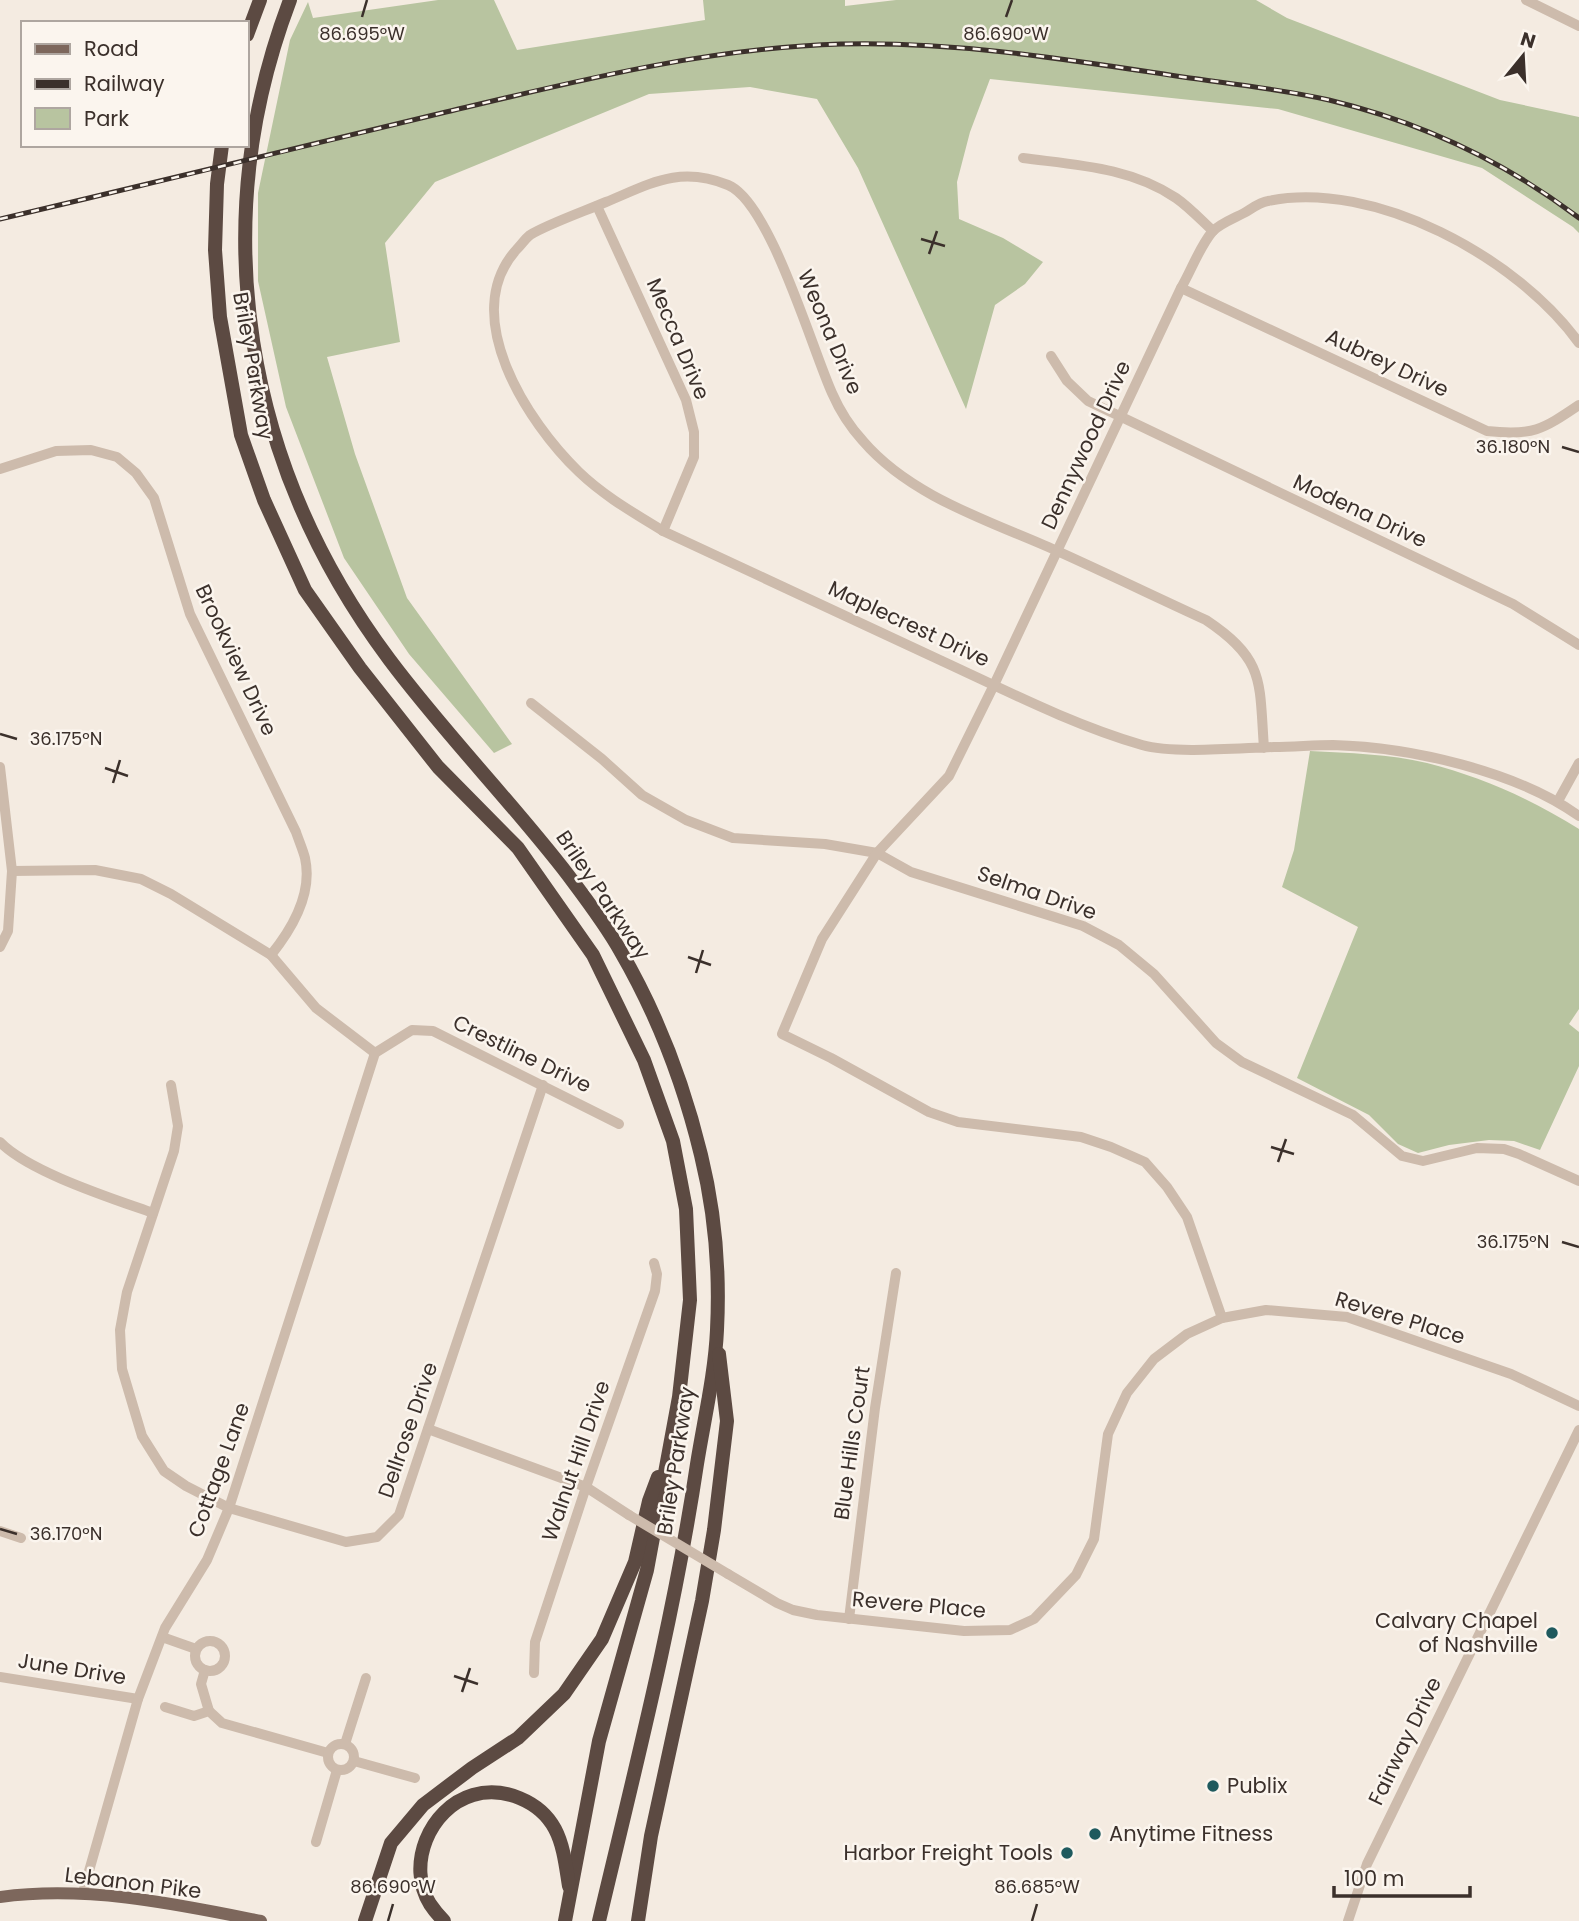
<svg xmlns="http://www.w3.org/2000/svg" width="1579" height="1921" viewBox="0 0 1579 1921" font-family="Poppins,sans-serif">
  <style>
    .green { fill: #b8c4a0 }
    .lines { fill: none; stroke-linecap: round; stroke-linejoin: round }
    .minor { stroke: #cdbbac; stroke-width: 10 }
    .major { stroke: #7d675c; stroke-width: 12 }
    .highway { stroke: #5c4a42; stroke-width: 14 }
    .rail-casing { stroke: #3b302b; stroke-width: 5 }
    .rail { stroke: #fbf5ee; stroke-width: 2.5; stroke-dasharray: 8; stroke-linecap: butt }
    .minor-bridge { stroke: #cdbbac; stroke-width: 10 }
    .ticks { fill: none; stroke: #3b302b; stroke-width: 2.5 }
    .poi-dot { fill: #1f5a5e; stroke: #fbf5ee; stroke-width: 2.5 }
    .labels { text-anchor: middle; stroke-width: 5; stroke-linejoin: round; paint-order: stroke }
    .street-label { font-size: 21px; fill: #3b302b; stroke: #fbf5ee }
    .poi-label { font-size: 21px; fill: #3b302b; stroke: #fbf5ee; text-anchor: end }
    .ticks-label { font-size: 18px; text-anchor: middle; fill: #3b302b; stroke: #fbf5ee; stroke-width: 5; stroke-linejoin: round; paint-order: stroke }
  </style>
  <rect width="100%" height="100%" fill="#f4ebe1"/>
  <g class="green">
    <polygon points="438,0 494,0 517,50 705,20 703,0 845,0 845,6 896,0 1256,0 1287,18 1500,100 1579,117 1579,233 1573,227 1482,168 1278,109 990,79 970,132 957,182 959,219 1003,238 1043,262 1025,284 995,305 966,409 858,168 817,99 750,87 649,94 435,182 385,243 400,342 327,357 355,454 407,598 512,744 494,753 409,654 344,558 286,407 258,281 258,193 290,40 308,2 313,18"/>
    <path d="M1310,751C1349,753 1389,754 1427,763C1482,777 1531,799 1579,829V1009L1569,1024L1579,1032V1066L1540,1150L1514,1141L1489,1140L1449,1145L1418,1153L1398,1144L1369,1115L1297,1078L1358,927L1282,887L1294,850Z"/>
  </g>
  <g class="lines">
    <g class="minor">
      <polyline points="1526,0 1579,26"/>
      <path d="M1023,158C1076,165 1130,167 1176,198C1189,207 1201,220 1213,231"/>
      <polyline points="597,206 686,400 694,432 694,457 663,531"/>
      <path d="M1181,288L1487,431C1533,436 1542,430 1579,405"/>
      <polyline points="1051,356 1067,381 1088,401 1513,604 1579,645"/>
      <path d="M0,469L56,451L91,450L117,457L136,473L154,498L190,614L296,832C299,841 303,850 305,858C313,894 292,929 271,955"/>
      <polyline points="531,703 602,759 642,795 686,820 733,838 825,844 877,853 911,872 1083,926 1119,945 1154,974 1216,1043 1242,1062 1353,1115 1402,1156 1423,1161 1477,1148 1504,1149 1519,1154 1579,1181"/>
      <path d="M1264,748C1259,682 1266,660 1206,620C1156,597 1106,573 1055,550C990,521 911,497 863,441C851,428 839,409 832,393C812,349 770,202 728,185C679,165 650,184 606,202C585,211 548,224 530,235C525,239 521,245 517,249C457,315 528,423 579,472C604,496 634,513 663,531C756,574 849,617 942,661C1007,691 1073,725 1142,745C1174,754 1239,748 1274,747C1294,747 1313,745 1333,745C1410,747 1516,771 1579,816"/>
      <polyline points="0,767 12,871 8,931 0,947"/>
      <polyline points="1558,801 1579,763"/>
      <polyline points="12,871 95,870 141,879 171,894 271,955 316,1008 375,1053 412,1030 433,1031 619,1124"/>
      <polyline points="171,1085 178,1126 174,1151 127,1292 120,1330 122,1369 142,1436 164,1471 186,1486 229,1508 346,1542 377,1537 399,1515 543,1085"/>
      <path d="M0,1142C29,1172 111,1198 153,1213"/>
      <path d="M1222,1318L1187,1217L1167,1187L1145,1162L1111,1147L1081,1137L958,1122L929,1112L831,1058L782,1034L822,939L877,853L949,776L994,685L1181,288C1191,271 1199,248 1212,232C1219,224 1235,218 1244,213C1251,209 1260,202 1268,201C1374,179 1518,258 1579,343"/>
      <polyline points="428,1429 586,1487 629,1515"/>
      <polyline points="0,1531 21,1538"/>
      <polyline points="728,1574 777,1603 793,1610 817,1615 964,1631 1010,1630 1034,1619 1076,1575 1094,1539 1108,1434 1127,1393 1154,1359 1187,1334 1222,1318 1266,1310 1347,1317 1511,1374 1579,1406"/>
      <polyline points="849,1619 875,1408 896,1273"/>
      <polyline points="162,1637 196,1649"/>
      <circle cx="210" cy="1656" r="15"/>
      <polyline points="205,1670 201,1684 209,1711"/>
      <polyline points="534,1673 535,1642 586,1487 655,1291 657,1274 654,1263"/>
      <polyline points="0,1677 138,1699"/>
      <polyline points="165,1707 194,1716 209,1711 222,1723 328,1753"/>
      <circle cx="341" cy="1757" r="13"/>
      <polyline points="345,1744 366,1678"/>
      <polyline points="354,1761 415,1778"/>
      <polyline points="316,1842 337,1770"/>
      <polyline points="83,1892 138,1699 165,1628 207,1560 229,1508 375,1053"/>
      <polyline points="1348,1921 1367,1864 1579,1430"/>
    </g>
    <path class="major" d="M0,1897C87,1885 176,1904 261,1921"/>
    <g class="highway">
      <path d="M290,0C204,227 245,466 389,659C445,734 511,801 568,875C586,899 606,925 621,952C657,1014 684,1085 701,1155C715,1212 720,1271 717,1330C715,1374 704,1420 697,1464C674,1618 635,1769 599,1921"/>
      <polyline points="247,35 260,0"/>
      <polyline points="222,145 217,184 215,250 220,317 241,435 264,500 305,590 360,668 438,767 518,848 593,955 644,1060 673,1141 686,1209 690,1300 679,1397 647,1570 599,1741 565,1921"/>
      <polyline points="365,1921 391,1843 423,1805 472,1768 518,1738 564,1694 602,1639 635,1562 649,1501 658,1477"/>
      <path d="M444,1921C439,1916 434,1910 430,1904C406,1866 429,1808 473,1795C503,1786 540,1801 555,1829C564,1846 566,1868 569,1886"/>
      <polyline points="638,1921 651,1836 702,1601 714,1530 727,1421 719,1354"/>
    </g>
    <defs>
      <path id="rail" d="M0,219C149,184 298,148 446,112C577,81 706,48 841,44C957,41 1070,60 1183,77C1232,84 1281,89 1329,100C1421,122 1504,161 1579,218"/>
    </defs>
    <use href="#rail" class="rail-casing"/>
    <use href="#rail" class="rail"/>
    <polyline class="minor-bridge" points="629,1515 728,1574"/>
  </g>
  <path class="ticks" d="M362,17L367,0M1006,17L1012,0M921,239L945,246M929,254L937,231M1562,447L1579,452M0,734L17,739M105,768L128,776M113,783L120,760M688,957L711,965M696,973L703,950M1271,1147L1294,1154M1278,1162L1286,1139M1562,1242L1579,1247M0,1529L17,1534M454,1676L478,1684M462,1692L470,1668M388,1921L393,1904M1032,1921L1037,1904"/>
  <g class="poi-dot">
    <circle cx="1552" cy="1633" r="7"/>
    <circle cx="1213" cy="1786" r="7"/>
    <circle cx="1095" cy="1834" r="7"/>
    <circle cx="1067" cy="1853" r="7"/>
  </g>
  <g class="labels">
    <g class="street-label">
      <text transform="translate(830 332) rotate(67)" y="7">Weona Drive</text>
      <text transform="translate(678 339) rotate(67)" y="7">Mecca Drive</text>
      <text transform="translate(1387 363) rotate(25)" y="7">Aubrey Drive</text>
      <text transform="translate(253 366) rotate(80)" y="7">Briley Parkway</text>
      <text transform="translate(1086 445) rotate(-65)" y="7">Dennywood Drive</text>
      <text transform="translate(1360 511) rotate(25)" y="7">Modena Drive</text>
      <text transform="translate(909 624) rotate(25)" y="7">Maplecrest Drive</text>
      <text transform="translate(236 660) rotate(65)" y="7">Brookview Drive</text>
      <text transform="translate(1037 893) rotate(19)" y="7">Selma Drive</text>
      <text transform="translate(603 895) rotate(56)" y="7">Briley Parkway</text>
      <text transform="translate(522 1054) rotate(26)" y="7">Crestline Drive</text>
      <text transform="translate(1400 1318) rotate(17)" y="7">Revere Place</text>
      <text transform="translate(408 1430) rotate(-71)" y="7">Dellrose Drive</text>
      <text transform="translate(852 1443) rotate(-82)" y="7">Blue Hills Court</text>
      <text transform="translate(576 1461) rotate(-71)" y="7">Walnut Hill Drive</text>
      <text transform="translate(676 1461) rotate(-81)" y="7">Briley Parkway</text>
      <text transform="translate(219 1470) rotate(-70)" y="7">Cottage Lane</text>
      <text transform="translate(919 1605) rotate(5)" y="7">Revere Place</text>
      <text transform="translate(72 1669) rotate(9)" y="7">June Drive</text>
      <text transform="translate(1405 1741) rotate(-64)" y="7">Fairway Drive</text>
      <text transform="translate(133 1883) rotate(7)" y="7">Lebanon Pike</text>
    </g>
    <g class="poi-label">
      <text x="1538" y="1628">Calvary Chapel<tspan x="1538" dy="24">of Nashville</tspan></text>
      <text x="1227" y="1793" text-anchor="start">Publix</text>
      <text x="1109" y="1841" text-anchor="start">Anytime Fitness</text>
      <text x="1053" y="1860">Harbor Freight Tools</text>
    </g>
  </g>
  <g class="ticks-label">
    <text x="362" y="40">86.695°W</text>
    <text x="1006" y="40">86.690°W</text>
    <text x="1513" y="453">36.180°N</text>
    <text x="66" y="745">36.175°N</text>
    <text x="1513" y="1248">36.175°N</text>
    <text x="66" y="1540">36.170°N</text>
    <text x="393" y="1893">86.690°W</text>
    <text x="1037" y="1893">86.685°W</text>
  </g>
  <rect x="21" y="21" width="228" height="126" fill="#fbf5ee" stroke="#aea6a0" stroke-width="2"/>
  <rect x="35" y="44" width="35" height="10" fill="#7d675c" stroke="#aea6a0" stroke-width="2"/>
  <text x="84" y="56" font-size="21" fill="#3b302b">Road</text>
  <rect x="35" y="79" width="35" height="10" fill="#3b302b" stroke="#aea6a0" stroke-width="2"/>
  <text x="84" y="91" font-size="21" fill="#3b302b">Railway</text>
  <rect x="35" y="108" width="35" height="21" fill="#b8c4a0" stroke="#aea6a0" stroke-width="2"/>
  <text x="84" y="126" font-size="21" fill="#3b302b">Park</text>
  <g transform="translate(1523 56) rotate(18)" stroke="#fbf5ee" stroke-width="5" paint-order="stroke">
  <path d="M0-5L12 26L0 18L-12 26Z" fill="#3b302b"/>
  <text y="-10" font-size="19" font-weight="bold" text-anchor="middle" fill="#3b302b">N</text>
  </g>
  <path d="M1334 1886v10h136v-10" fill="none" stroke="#3b302b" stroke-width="3.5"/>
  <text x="1344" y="1886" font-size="21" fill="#3b302b" stroke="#fbf5ee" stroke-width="5" paint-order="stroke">100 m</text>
</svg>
